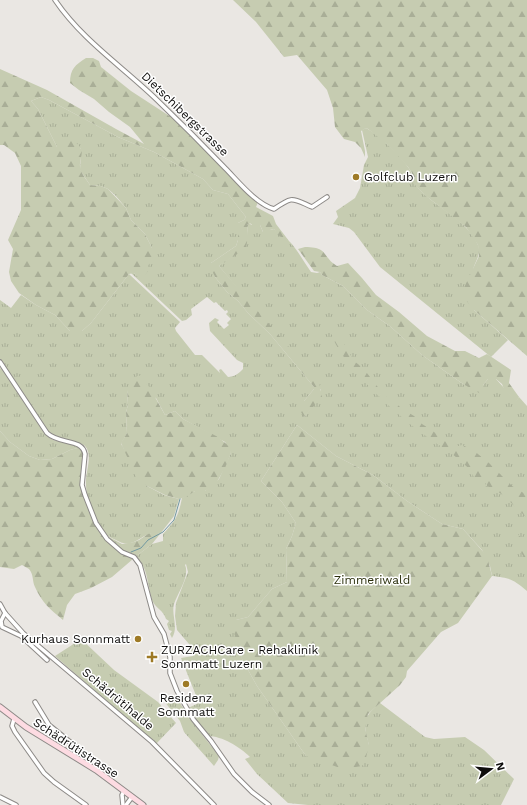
<svg xmlns="http://www.w3.org/2000/svg" width="527" height="805" viewBox="0 0 527 805" font-family="'Work Sans',sans-serif">
  <style>
    .grass { fill: url(#grass-tufts) }
    .forest { fill: url(#forest-firs) }
    .lines { fill: none; stroke-linecap: round; stroke-linejoin: round }
    .stream { stroke: #7199a1; stroke-width: 1 }
    .minor-casing { stroke: #8d8a87; stroke-width: 5.5 }
    .secondary-casing { stroke: #8d8a87; stroke-width: 7 }
    .minor { stroke: #fff; stroke-width: 3.5 }
    .secondary { stroke: #fddbe2; stroke-width: 5 }
    .poi-dot { fill: #9e7a26; stroke: #fff; stroke-width: 1.5 }
    .labels { text-anchor: middle; stroke-width: 3; stroke-linejoin: round; paint-order: stroke }
    .street-label { font-size: 12px; fill: #0f0e0d; stroke: #fff }
    .poi-label { font-size: 12px; fill: #0f0e0d; stroke: #fff; text-anchor: start }
    .park-label { font-size: 12px; fill: #2a2f0b; stroke: #fff }
  </style>
  <defs>
    <pattern id="grass-tufts" width="24" height="20" patternUnits="userSpaceOnUse"><rect width="24" height="20" fill="#c6ccb1"/><path d="M3 7l-1-3M5 7V3M7 7l1-3M15 17l-1-3M17 17v-4M19 17l1-3" fill="none" stroke="#a9ae97"/></pattern>
    <pattern id="forest-firs" width="22" height="20" patternUnits="userSpaceOnUse"><rect width="22" height="20" fill="#c6ccb1"/><path d="M5 1l3.5 6h-7zM16 11l3.5 6h-7z" fill="#a9ae97"/></pattern>
  </defs>
  <rect width="100%" height="100%" fill="#eae7e3"/>
  <g class="grass">
    <path d="M41,97L49,100L118,137L154,152L203,179L213,190L228,194L246,217L244,220L238,223V240L236,246L211,263L215,277L227,292L238,301L248,313L270,334L314,387V389L304,401V417L312,407L321,390L219,266C235,253 250,250 247,225L250,223L251,225H260L263,232L274,229C279,236 286,237 291,243C298,251 304,262 311,272L317,273L320,272L322,275L343,286L367,310L391,327L422,355L463,384L483,392V385L488,379H496L516,401L519,397L527,406V591C513,579 510,578 492,576L490,566L482,550L463,529L442,524L407,501L373,475L336,456L297,425L261,481L282,502L296,523L292,536L286,549L287,582L272,589L248,617L236,620L242,659L257,686L306,756L369,745C363,723 362,718 380,703L425,737L434,739L465,737L484,750L514,779L501,805H308L288,803L257,774L245,759L250,757C240,747 222,736 208,736L197,722L188,708L199,703L181,658L193,656L189,644L177,630L175,616L176,603L188,572L186,564L185,565C190,576 178,592 174,604C171,615 179,627 172,638L170,634L172,631L169,630L167,624L169,621L166,619C163,610 156,608 153,602C147,588 149,565 135,557L152,544L163,541V534C176,520 178,517 182,498L195,491H205L219,479L231,453L225,442L183,419L175,411L165,415L156,398L127,390L128,404L126,413L127,433L121,444L147,486L164,495L179,499L174,516L160,534C145,528 136,549 120,542C115,539 108,537 104,533C95,522 85,496 86,481C86,471 93,454 85,446C80,441 59,439 50,434L0,360V300L11,308L21,295L36,305L55,315L70,331H82L91,323L129,274L180,322L175,328L176,331L195,355H202L220,373L219,370L221,369L228,377C235,377 239,373 243,369V363L237,360L210,331L209,323L215,318L219,320L217,322L224,329L229,325L227,323L231,319L226,314L228,312L227,310L225,311L216,302L214,303L207,297L191,309L192,315L186,320L182,321L131,273H134L141,279L148,265L152,248L145,234L131,220L126,208L115,195L108,189L101,186L90,185L80,170L81,148L57,147L38,109L31,101Z"/>
    <path d="M366,128C381,136 401,156 410,170C413,175 412,181 415,184C432,207 466,217 478,245C482,255 474,262 473,271C472,284 474,298 474,310L508,340L491,357L380,267L354,232L349,228L333,224L338,217L336,211L355,198L360,188L364,165L368,157L362,130Z"/>
    <polygon points="0,368 3,370 45,434 53,440 81,447 70,450 52,459 40,460 29,456 10,442 0,431"/>
    <polygon points="80,638 114,670 158,702 176,723 156,744 55,656 72,645"/>
    <polygon points="178,700 193,723 219,756 218,760 214,766 184,732 180,721 164,701"/>
  </g>
  <g class="forest">
    <polygon points="233,0 527,0 527,356 474,310 461,294 479,256 478,245 466,227 426,196 413,183 412,173 408,167 388,145 368,129 366,128 361,131 365,151 365,157 361,148 355,142 344,139 335,127 333,108 327,90 297,55 284,57 256,22"/>
    <path d="M86,58H93L99,61L101,67L131,91L171,117L258,202L256,207L273,216L276,224L289,241L278,235L274,229L270,230L269,236L264,234L260,225L254,227L250,223L247,225L248,236L246,248L219,266L319,382L322,397L304,417L301,412L304,401L314,389V387L270,334L248,313L238,301L227,292L215,277L210,266L211,263L236,246L238,240V223L244,220L246,217L228,194L213,190L203,179L154,152L118,137L49,100L41,97L31,101L38,109L57,147L71,139C91,152 76,156 81,171C83,176 87,180 90,185L101,186L108,189L126,208L131,220L145,234L152,248L156,259L148,265V271L141,280L134,273L129,274L91,323L82,331H70L55,315L36,305L19,293L11,281L9,272L13,249L8,240L21,210V166L15,153L4,145H0V69L47,90L116,129L144,144L130,127L109,112L94,99L79,90L70,83C70,69 75,65 86,58Z"/>
    <path d="M305,247C329,247 321,256 337,266L348,263L362,278L376,295L399,312L427,336L455,351H465L479,358L487,354L511,370L509,383L519,397L516,402L504,389L502,384L496,379H488L483,385V392L481,394L463,384L422,355L391,327L367,310L343,286L322,275L320,272L314,271L298,249Z"/>
    <path d="M331,332L336,333L341,339L354,361L363,368L384,395L395,402L401,408L414,416L422,424L433,431L443,440L452,445L458,446L462,445L473,450L489,463L512,486L527,495V518L504,496L497,491L490,489L483,479L488,490C477,488 473,471 464,464C452,452 436,444 422,433C397,415 338,362 331,332Z"/>
    <polygon points="139,375 150,388 165,415 175,411 183,419 218,437 230,447 231,453 225,468 215,485 205,491 195,491 186,497 179,499 165,495 147,486 136,477 121,443 127,433 126,413 128,404 127,390 136,377"/>
    <polygon points="297,425 336,456 373,475 407,501 442,524 463,529 487,556 492,576 458,623 441,632 407,671 406,677 400,685 368,714 365,728 369,745 365,762 362,766 343,769 306,756 257,686 242,659 232,626 236,620 248,617 272,589 287,582 286,549 292,536 296,523 282,502 261,481"/>
    <path d="M0,431L10,442L29,456L40,460L52,459L70,450L81,447C87,461 82,477 83,493C84,498 86,503 88,507C94,524 102,539 117,550C122,554 129,555 133,559L112,577L91,588L75,594L67,605L63,620C50,609 42,603 35,587C32,581 34,575 29,569L22,565L14,569L0,567Z"/>
    <path d="M508,526L514,529L527,546V561C524,558 522,554 520,550C515,542 502,537 508,526Z"/>
    <path d="M155,532L160,534L152,544L135,557C124,552 114,547 107,536L122,544L134,542L139,540L148,534Z"/>
  </g>
  <g class="lines">
    <polyline class="stream" points="131,552 141,548 148,540 163,532 174,520 180,499"/>
    <defs>
      <g id="minor">
        <path d="M55,0C82,40 123,67 157,100C180,122 203,145 225,168C238,181 256,204 274,209C293,196 291,198 312,207L327,197"/>
        <path d="M0,362L47,433C60,445 82,438 85,454L82,485L85,495L96,523L107,539L122,552L134,557L140,565L154,617L164,634L170,657V673L177,691L193,719L211,741L234,774L252,792L269,805"/>
        <polyline points="0,604 5,613 23,633 152,742 214,805"/>
        <polyline points="5,613 1,621 2,627 21,636 47,660"/>
        <polyline points="35,702 49,725 75,746 76,750 73,756"/>
        <polyline points="14,719 12,726 15,732 44,773 54,782 86,805"/>
        <polyline points="0,797 16,805"/>
        <polyline points="123,805 122,795 124,791"/>
        <polyline points="126,805 132,797"/>
      </g>
      <polyline id="secondary" points="0,707 26,727 96,770 143,805"/>
    </defs>
    <use href="#minor" class="minor-casing"/>
    <use href="#secondary" class="secondary-casing"/>
    <use href="#minor" class="minor"/>
    <use href="#secondary" class="secondary"/>
  </g>
  <g class="poi-dot">
    <circle cx="356" cy="177" r="4"/>
    <circle cx="138" cy="639" r="4"/>
    <path d="M150 651h4v4h4v4h-4v4h-4v-4h-4v-4h4z"/>
    <circle cx="186" cy="684" r="4"/>
  </g>
  <g class="labels">
    <g class="street-label">
      <text transform="translate(185 114) rotate(44)" y="4">Dietschibergstrasse</text>
      <text transform="translate(118 699) rotate(40)" y="4">Schädrütihalde</text>
      <text transform="translate(76 748) rotate(33)" y="4">Schädrütistrasse</text>
    </g>
    <g class="poi-label">
      <text x="364" y="181">Golfclub Luzern</text>
      <text x="130" y="643" text-anchor="end">Kurhaus Sonnmatt</text>
      <text x="161" y="654">ZURZACHCare - Rehaklinik<tspan x="161" dy="14">Sonnmatt Luzern</tspan></text>
      <text x="186" y="702" text-anchor="middle">Residenz<tspan x="186" dy="14">Sonnmatt</tspan></text>
    </g>
    <g class="park-label">
      <text x="372" y="584">Zimmeriwald</text>
    </g>
  </g>
  <g transform="translate(491 769) rotate(74)" stroke="#ffffff" stroke-width="3" paint-order="stroke">
  <path d="M0-3L7 15L0 10L-7 15Z" fill="#0f0e0d"/>
  <text y="-6" font-size="11" font-weight="bold" text-anchor="middle" fill="#0f0e0d">N</text>
  </g>
</svg>
